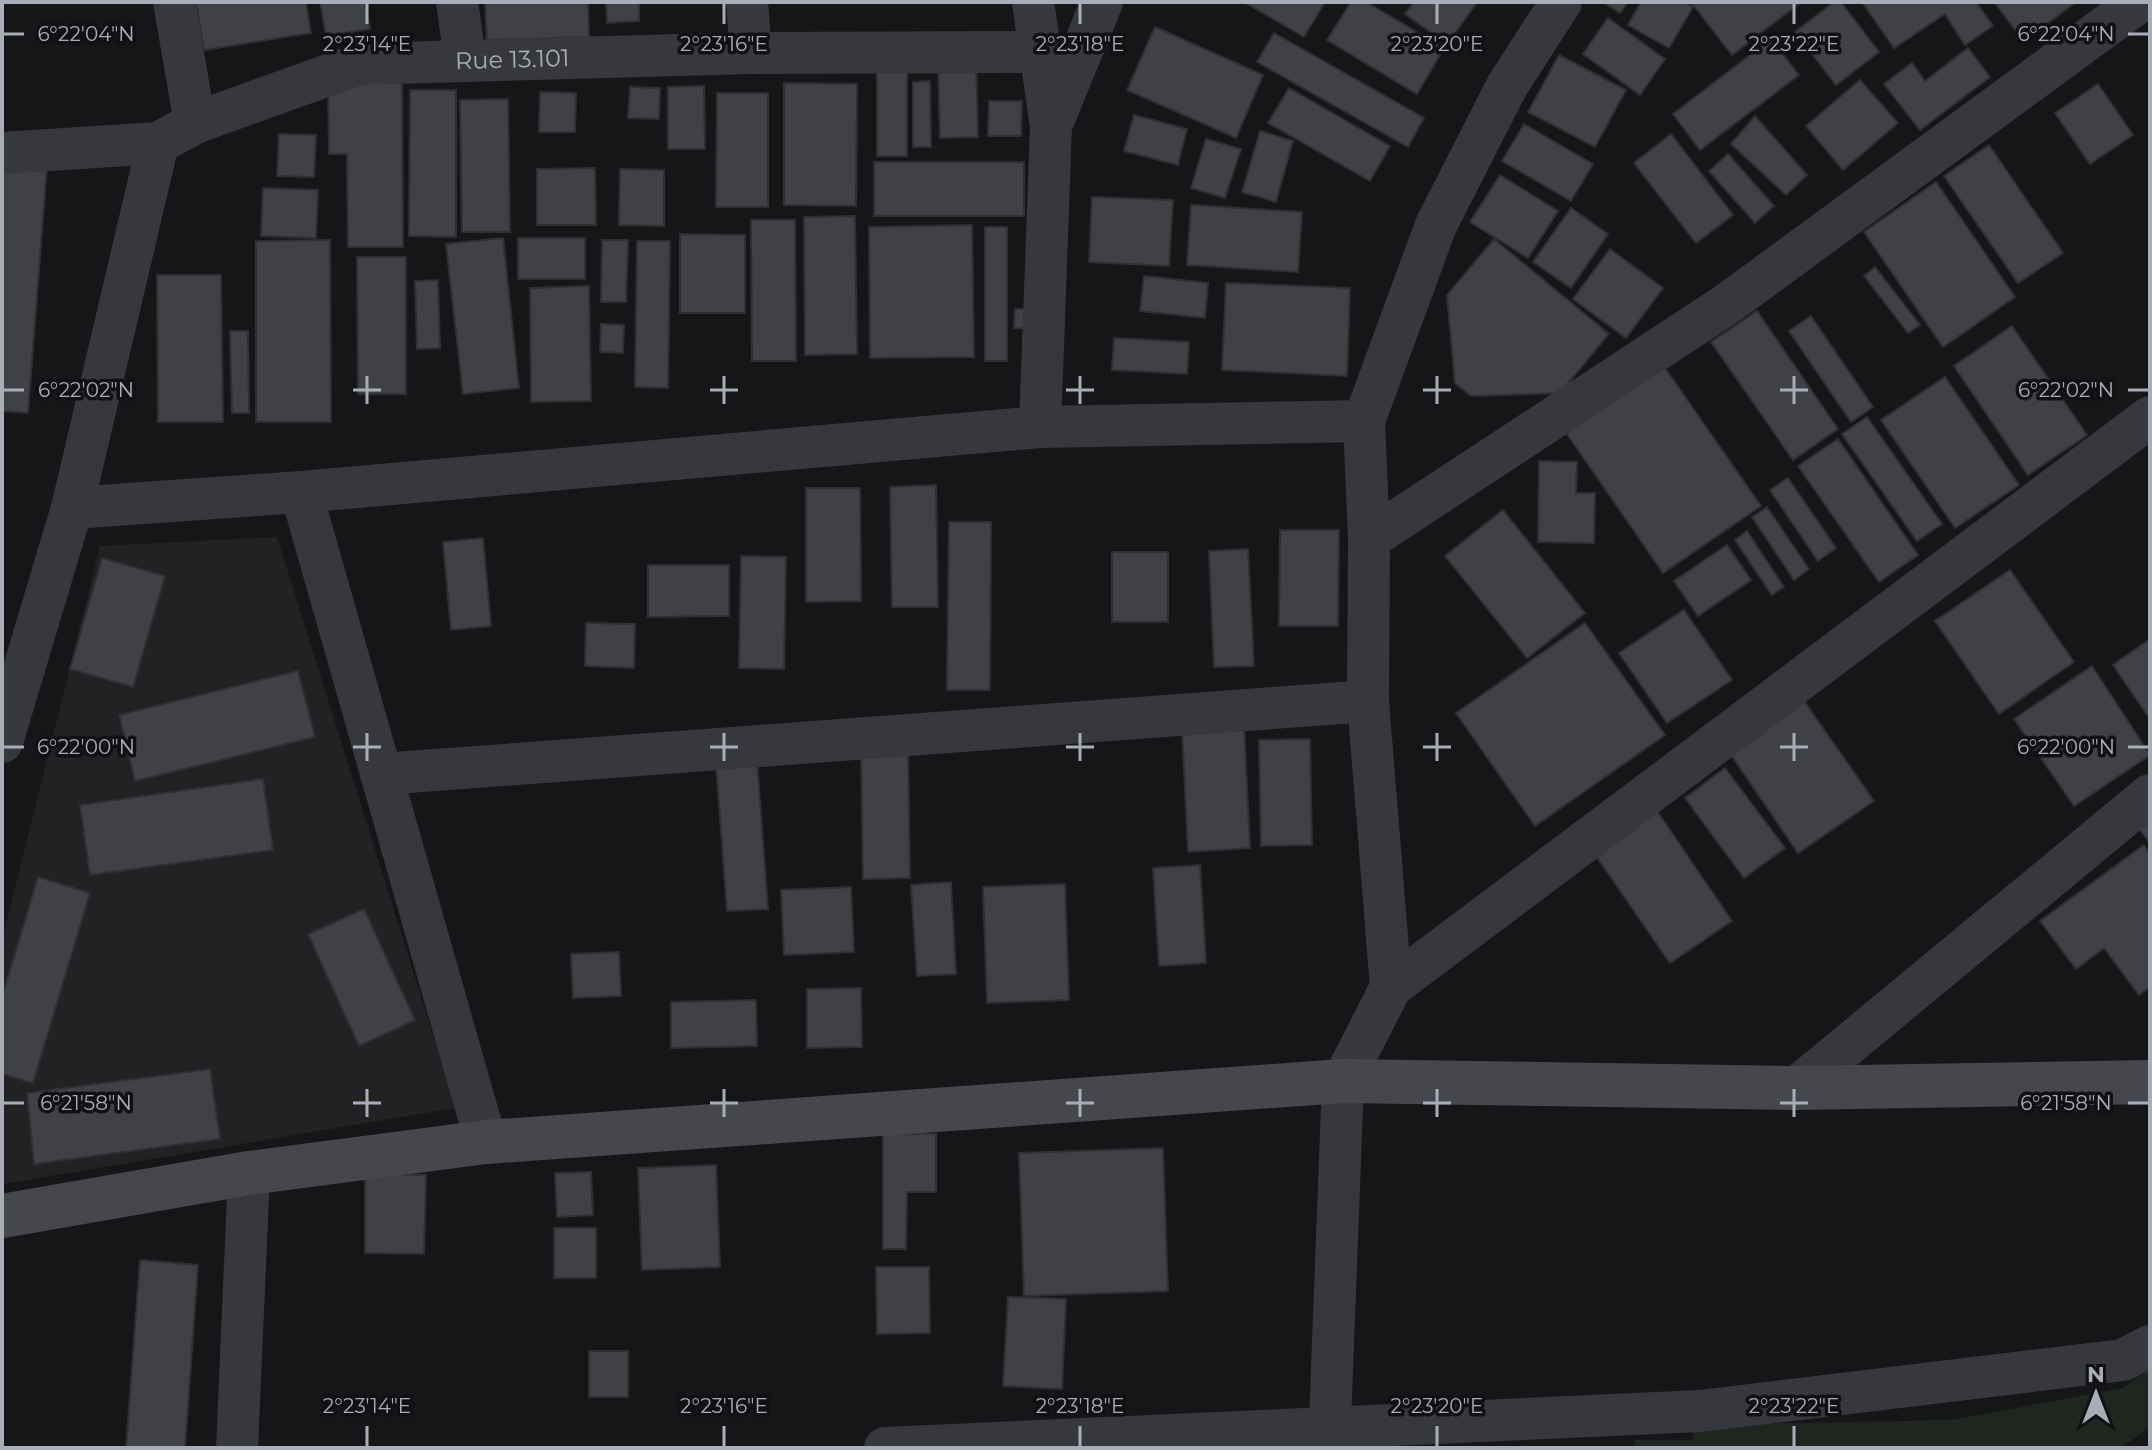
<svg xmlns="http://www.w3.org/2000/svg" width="2152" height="1450" viewBox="0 0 2152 1450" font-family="Montserrat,sans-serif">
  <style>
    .built { fill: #222225 }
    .green { fill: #1e261f }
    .building { fill: #404145; stroke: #303034; stroke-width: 2 }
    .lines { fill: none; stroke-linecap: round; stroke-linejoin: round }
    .street { stroke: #37383d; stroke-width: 42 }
    .secondary { stroke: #45474d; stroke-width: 44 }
    .ticks { fill: none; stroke: #a8adb8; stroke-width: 3 }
    .labels { text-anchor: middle; stroke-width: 7; stroke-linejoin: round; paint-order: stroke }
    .street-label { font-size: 24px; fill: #a8adb8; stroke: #111113 }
    .ticks-label { font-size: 20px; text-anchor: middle; fill: #a8adb8; stroke: #111113; stroke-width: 7; stroke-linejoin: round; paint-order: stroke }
  </style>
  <rect width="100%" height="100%" fill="#161618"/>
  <polygon class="built" points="277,537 456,1108 2,1184 2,941 100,546"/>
  <polygon class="green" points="2150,1369 2150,1426 2122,1448 1634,1448 1634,1440 1693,1440 1693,1425 1952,1420 2123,1388"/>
  <g class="building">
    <polygon points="196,2 306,2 311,33 204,50"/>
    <polygon points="320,2 365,2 370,29 326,36"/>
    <polygon points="485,2 588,2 589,37 487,40"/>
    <polygon points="606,2 639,2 639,21 607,23"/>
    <polygon points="1244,2 1325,2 1304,37"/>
    <polygon points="1351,2 1366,2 1444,48 1417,94 1327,40"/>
    <polygon points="1414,2 1473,2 1476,4 1447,44 1405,14"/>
    <polygon points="1603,2 1628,2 1620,13"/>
    <polygon points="1641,2 1685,2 1693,7 1669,48 1628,25"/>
    <polygon points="1691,2 1801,2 1732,55"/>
    <polygon points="1834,2 1841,2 1879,52 1836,85 1795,32"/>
    <polygon points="1862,2 1976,2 1993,26 1965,45 1945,14 1894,48"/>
    <polygon points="1994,2 2076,2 2024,41"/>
    <polygon points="1608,18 1665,59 1640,95 1583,54"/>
    <polygon points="1155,27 1263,75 1236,138 1127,90"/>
    <polygon points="1274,33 1424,118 1408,147 1257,62"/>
    <polygon points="1771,39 1799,75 1700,150 1673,114"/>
    <polygon points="1968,48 1990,77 1920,130 1884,84 1912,63 1925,81"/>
    <polygon points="1559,55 1626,90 1595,147 1528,112"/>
    <polygon points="938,62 976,62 978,137 940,138"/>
    <rect x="877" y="68" width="30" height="88"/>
    <polygon points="402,80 403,247 348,247 347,154 329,154 328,81"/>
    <polygon points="1860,80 1898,123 1843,170 1806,126"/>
    <polygon points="930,81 931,147 913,147 913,82"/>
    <polygon points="784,83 857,84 856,206 784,205"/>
    <polygon points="2098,84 2133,135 2090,164 2055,113"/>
    <polygon points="704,86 705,149 668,149 668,87"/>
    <polygon points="630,87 660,88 659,119 628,118"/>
    <polygon points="1289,88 1390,146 1370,181 1268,123"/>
    <polygon points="410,90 456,90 456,237 409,236"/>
    <polygon points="540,92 576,93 575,132 539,132"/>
    <polygon points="717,93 768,93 768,207 716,207"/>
    <polygon points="508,99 510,232 462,232 460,100"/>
    <polygon points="989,101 1022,101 1021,136 988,136"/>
    <polygon points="1134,115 1187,129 1178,165 1124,151"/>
    <polygon points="1755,116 1807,175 1786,195 1731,144"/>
    <polygon points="1524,124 1593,164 1571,201 1502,161"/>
    <polygon points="1260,131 1293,141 1276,202 1242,192"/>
    <polygon points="279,134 316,135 314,177 277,176"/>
    <polygon points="1671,134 1733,215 1696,243 1634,163"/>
    <polygon points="1206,139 1241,149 1225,198 1191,188"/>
    <polygon points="1989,145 2063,253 2018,283 1944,176"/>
    <polygon points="1728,154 1774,206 1755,223 1709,171"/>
    <polygon points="2,162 47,165 28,413 2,411"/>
    <rect x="874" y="162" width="150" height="54"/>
    <polygon points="595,168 596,225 537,225 537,169"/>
    <polygon points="620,169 664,170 664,226 619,225"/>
    <polygon points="1500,175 1558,211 1528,258 1470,222"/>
    <polygon points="1936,182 2015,297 1943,347 1864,232"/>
    <polygon points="263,188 318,190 316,238 261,236"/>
    <polygon points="1092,197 1173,200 1169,266 1089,262"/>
    <polygon points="1191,205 1302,212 1298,272 1187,265"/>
    <polygon points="1571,208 1608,234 1571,288 1533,262"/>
    <polygon points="855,216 857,354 805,355 804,217"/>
    <polygon points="751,220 795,220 796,361 752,361"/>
    <polygon points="972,225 974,357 870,358 869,227"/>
    <rect x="985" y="227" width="22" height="134"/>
    <polygon points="680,234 745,235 745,313 680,313"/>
    <polygon points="503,238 519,388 463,394 446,244"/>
    <rect x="518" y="238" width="67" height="41"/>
    <polygon points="1494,239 1609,334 1560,393 1471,396 1455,383 1447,295"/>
    <polygon points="330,240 331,422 256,422 256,241"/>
    <polygon points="602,240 628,240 626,302 601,302"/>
    <polygon points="637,241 670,241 668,388 635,387"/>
    <polygon points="1610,249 1663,288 1626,338 1573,299"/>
    <polygon points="357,257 406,257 406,394 358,394"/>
    <polygon points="1875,267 1920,325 1908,333 1864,276"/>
    <polygon points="157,275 221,275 223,422 158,422"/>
    <polygon points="1144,276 1208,283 1205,318 1140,311"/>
    <polygon points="438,280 440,348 417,349 415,281"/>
    <polygon points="1226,283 1350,288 1347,376 1222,370"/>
    <polygon points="589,286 591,401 531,402 530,288"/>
    <polygon points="1015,309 1031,309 1031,329 1014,328"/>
    <polygon points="1757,311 1838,429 1793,460 1711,342"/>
    <polygon points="1811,316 1873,407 1851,422 1789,331"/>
    <polygon points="601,324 624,325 623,353 600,352"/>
    <polygon points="2012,326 2087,435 2028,475 1954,366"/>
    <polygon points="230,331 248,331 249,413 232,413"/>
    <polygon points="1114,338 1189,342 1187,374 1112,370"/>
    <polygon points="1663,365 1761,506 1663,573 1565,431"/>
    <polygon points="1945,377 2019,485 1955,528 1881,420"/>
    <polygon points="1867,417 1942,524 1917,541 1842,434"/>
    <polygon points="1838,439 1918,555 1879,582 1798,466"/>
    <polygon points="1539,461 1577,462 1576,493 1595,493 1594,543 1538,542"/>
    <polygon points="1788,478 1836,548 1818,561 1770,490"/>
    <polygon points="936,485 938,607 892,607 890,487"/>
    <polygon points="806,488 860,488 861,601 806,602"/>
    <polygon points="1767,507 1809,569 1794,580 1752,517"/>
    <polygon points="1503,510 1585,613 1527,658 1445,556"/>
    <polygon points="949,522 991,522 990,690 947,690"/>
    <polygon points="1280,530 1339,530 1338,626 1279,626"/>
    <polygon points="1747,531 1784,587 1772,595 1735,540"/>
    <polygon points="483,538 491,626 451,630 443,542"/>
    <polygon points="1727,545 1751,580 1698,616 1674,581"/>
    <polygon points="1248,549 1254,666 1214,667 1209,551"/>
    <rect x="1112" y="552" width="56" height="70"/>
    <polygon points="741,556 786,557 784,669 739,668"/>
    <polygon points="102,558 165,576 133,687 70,669"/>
    <polygon points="648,565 729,565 729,616 648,617"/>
    <polygon points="2010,570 2074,662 1999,714 1935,621"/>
    <polygon points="1684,610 1732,680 1667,723 1619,653"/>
    <polygon points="586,623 635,624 634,668 585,666"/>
    <polygon points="1585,623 1665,735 1535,826 1456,713"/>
    <polygon points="2150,639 2150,719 2113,665"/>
    <polygon points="2092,666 2150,755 2074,806 2014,719"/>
    <polygon points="298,671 315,737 135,781 119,715"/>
    <polygon points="1802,698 1874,801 1798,853 1727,749"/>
    <polygon points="1244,725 1250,848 1188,852 1182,727"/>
    <polygon points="1310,739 1312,845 1261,846 1259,740"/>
    <polygon points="908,752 910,878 863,879 861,753"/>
    <polygon points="757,761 768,909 727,911 716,764"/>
    <polygon points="1725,768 1785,848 1744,878 1685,798"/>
    <polygon points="263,779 273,850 90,875 80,805"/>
    <polygon points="1657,811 1732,921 1670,963 1594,853"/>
    <polygon points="2150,817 2150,843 2137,826"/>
    <polygon points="2144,845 2150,854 2150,987 2139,995 2104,948 2076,969 2040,921"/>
    <polygon points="1200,865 1206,963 1159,966 1153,868"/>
    <polygon points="38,877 90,893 33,1083 2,1074 2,997"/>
    <polygon points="951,882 956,974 917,976 911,885"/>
    <polygon points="1065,884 1069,1000 987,1003 983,887"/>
    <polygon points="851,887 854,952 784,955 781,890"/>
    <polygon points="364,909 415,1020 359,1046 308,934"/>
    <polygon points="619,952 621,996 573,998 571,954"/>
    <polygon points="861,988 862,1047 807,1048 807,989"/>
    <polygon points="756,1000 757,1046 671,1048 671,1002"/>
    <polygon points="210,1069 220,1139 34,1164 27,1093"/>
    <polygon points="883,1133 936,1134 936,1192 907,1192 906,1249 883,1249"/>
    <polygon points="1163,1148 1168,1291 1024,1296 1019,1153"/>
    <polygon points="716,1165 720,1267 642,1270 638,1168"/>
    <polygon points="591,1172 593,1215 557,1217 555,1173"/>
    <polygon points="365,1174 426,1175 424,1254 365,1253"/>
    <rect x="554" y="1228" width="42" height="50"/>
    <polygon points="140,1260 198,1265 185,1448 126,1448"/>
    <polygon points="876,1267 929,1267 930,1333 877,1334"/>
    <polygon points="1008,1297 1066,1299 1062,1389 1003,1386"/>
    <rect x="589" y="1351" width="39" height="46"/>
  </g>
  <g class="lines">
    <g class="street">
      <polyline points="174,2 195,123"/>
      <polyline points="457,2 465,59"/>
      <polyline points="747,2 751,53"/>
      <polyline points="1033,2 1051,127 1040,427"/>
      <polyline points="1051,126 1102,2"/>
      <path id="s1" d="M2,153L158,143L195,123L359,64L751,53L1039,52"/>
      <polyline points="301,492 486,1142"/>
      <polyline points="72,508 301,492 1040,427 1364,421"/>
      <polyline points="1369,539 1727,304 2139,2"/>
      <polyline points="2,742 72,508 158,143"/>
      <polyline points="381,774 1368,701"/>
      <polyline points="1391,987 2150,417"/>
      <polyline points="1796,1088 2150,795"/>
      <polyline points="237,1448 249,1173"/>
      <polyline points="885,1448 1700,1411 2123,1360 2150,1346"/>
      <polyline points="1329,1448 1343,1081 1391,987 1368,701 1369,539 1364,421 1436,225 1507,86 1561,2"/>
    </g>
    <polyline class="secondary" points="2,1216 249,1173 486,1142 1343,1081 1796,1088 2150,1082"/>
  </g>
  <path class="ticks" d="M367,4V24M724,4V24M1080,4V24M1437,4V24M1794,4V24M4,34H24M2128,34H2148M367,376V404M724,376V404M1080,376V404M1437,376V404M1794,376V404M4,390H24M353,390H381M710,390H738M1066,390H1094M1423,390H1451M1780,390H1808M2128,390H2148M367,733V761M724,733V761M1080,733V761M1437,733V761M1794,733V761M4,747H24M353,747H381M710,747H738M1066,747H1094M1423,747H1451M1780,747H1808M2128,747H2148M367,1089V1117M724,1089V1117M1080,1089V1117M1437,1089V1117M1794,1089V1117M4,1103H24M353,1103H381M710,1103H738M1066,1103H1094M1423,1103H1451M1780,1103H1808M2128,1103H2148M367,1426V1446M724,1426V1446M1080,1426V1446M1437,1426V1446M1794,1426V1446"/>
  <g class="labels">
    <g class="street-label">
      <text dy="8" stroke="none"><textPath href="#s1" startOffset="526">Rue 13.101</textPath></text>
    </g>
  </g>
  <g class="ticks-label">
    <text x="86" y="41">6°22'04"N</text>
    <text x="2066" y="41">6°22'04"N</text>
    <text x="367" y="51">2°23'14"E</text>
    <text x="724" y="51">2°23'16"E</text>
    <text x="1080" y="51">2°23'18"E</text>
    <text x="1437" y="51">2°23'20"E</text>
    <text x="1794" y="51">2°23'22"E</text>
    <text x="86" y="397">6°22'02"N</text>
    <text x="2066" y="397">6°22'02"N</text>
    <text x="86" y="754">6°22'00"N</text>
    <text x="2066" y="754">6°22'00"N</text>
    <text x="86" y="1110">6°21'58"N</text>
    <text x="2066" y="1110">6°21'58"N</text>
    <text x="367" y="1413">2°23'14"E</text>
    <text x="724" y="1413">2°23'16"E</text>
    <text x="1080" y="1413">2°23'18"E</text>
    <text x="1437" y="1413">2°23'20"E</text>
    <text x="1794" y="1413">2°23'22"E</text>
  </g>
  <rect width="2152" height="1450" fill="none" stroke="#a8adb8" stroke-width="8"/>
  <g transform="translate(2096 1394)" stroke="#111113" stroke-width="6" paint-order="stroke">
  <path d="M0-6L14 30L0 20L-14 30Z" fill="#a8adb8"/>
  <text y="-12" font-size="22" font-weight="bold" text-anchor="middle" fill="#a8adb8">N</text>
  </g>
</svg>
